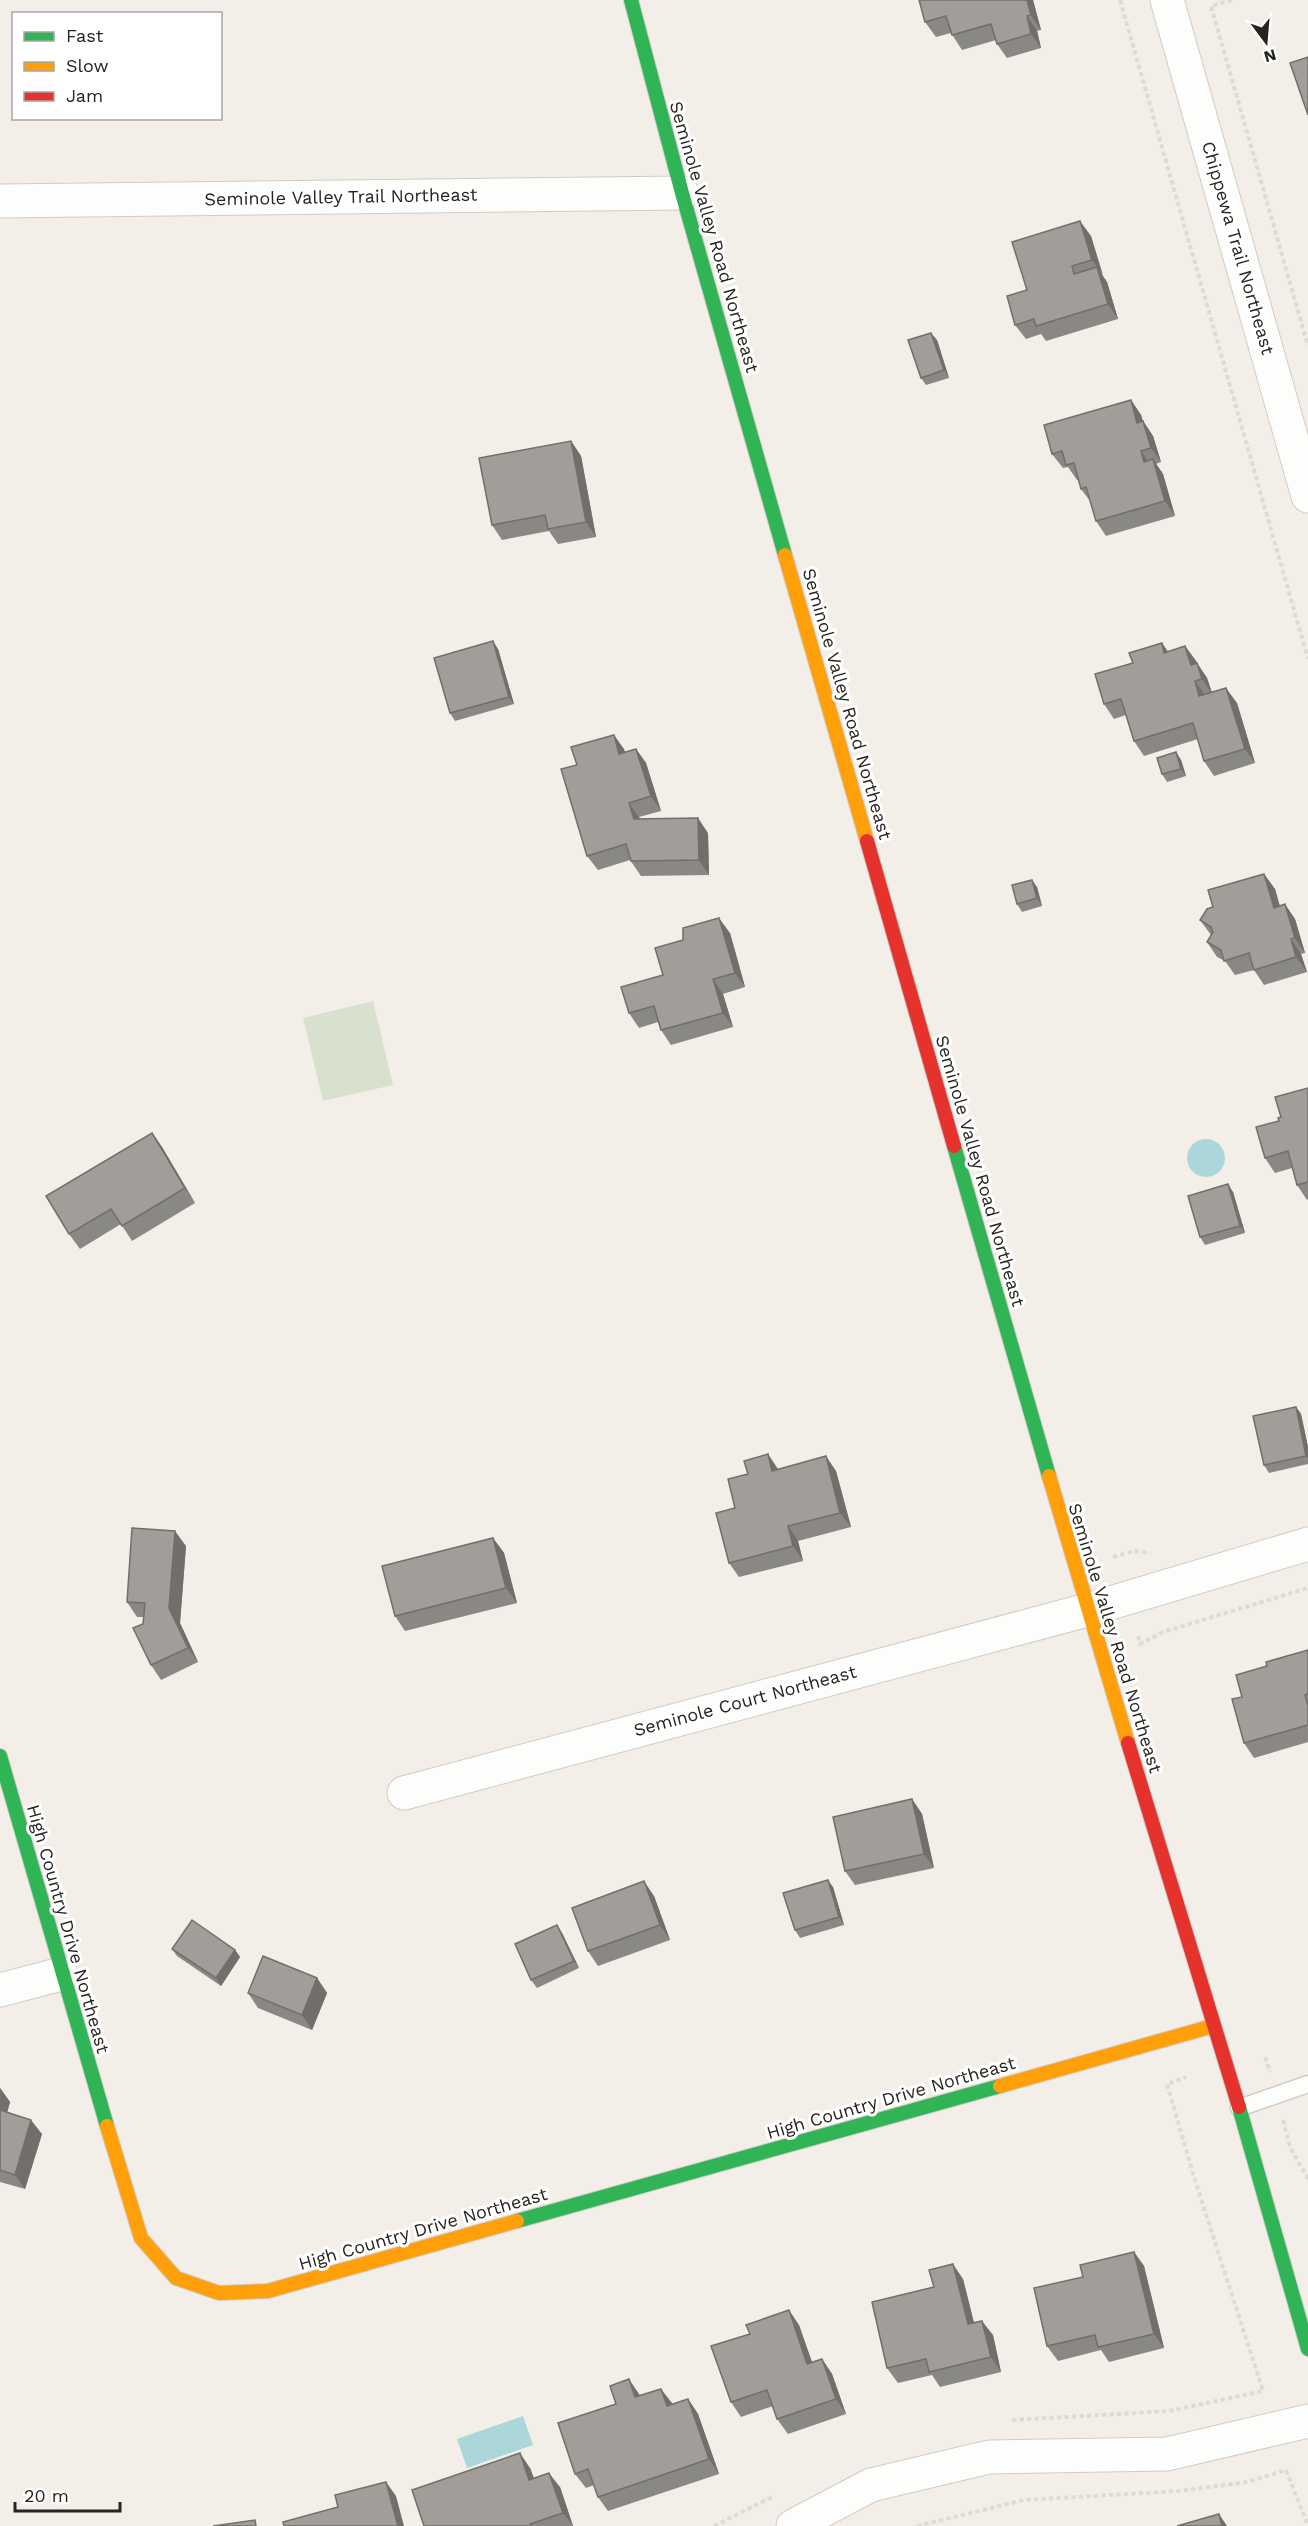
<svg xmlns="http://www.w3.org/2000/svg" width="1308" height="2526" viewBox="0 0 1308 2526" font-family="'Work Sans',sans-serif">
  <style>
    .green { fill: #d8e1cd }
    .water { fill: #abd7db }
    .lines { fill: none; stroke-linecap: round; stroke-linejoin: round }
    .lane-casing { stroke: #cfccc7; stroke-width: 19 }
    .street-casing { stroke: #cfccc7; stroke-width: 35 }
    .fast-casing { stroke: #cfccc7; stroke-width: 16 }
    .slow-casing { stroke: #cfccc7; stroke-width: 16 }
    .jam-casing { stroke: #cfccc7; stroke-width: 16 }
    .path { stroke: #dddbda; stroke-width: 4; stroke-dasharray: 4.5 3; stroke-linecap: butt }
    .lane { stroke: #fdfdfc; stroke-width: 16 }
    .street { stroke: #fdfdfc; stroke-width: 33 }
    .fast { stroke: #30b455; stroke-width: 14 }
    .slow { stroke: #ff9f0a; stroke-width: 14 }
    .jam { stroke: #e5322d; stroke-width: 14 }
    .wall { fill: #8a8884 }
    .shaded-wall { fill: #716f6b }
    .building { fill: #a19e99; stroke: #716f6b; stroke-width: 1.5 }
    .labels { text-anchor: middle; stroke-width: 6; stroke-linejoin: round; paint-order: stroke }
    .street-label { font-size: 18px; fill: #26241f; stroke: #fff }
  </style>
  <rect width="100%" height="100%" fill="#f3efe8"/>
  <polygon class="green" points="373,1001 393,1085 323,1101 303,1018"/>
  <g class="water">
    <circle cx="1206" cy="1158" r="19"/>
    <polygon points="523,2416 533,2445 467,2468 457,2439"/>
  </g>
  <g class="lines">
    <defs>
      <polyline id="lane" points="1239,2108 1308,2084"/>
      <g id="street">
        <polyline points="1167,0 1308,496"/>
        <polyline points="0,201 682,193"/>
        <polyline points="404,1793 1087,1610 1308,1544"/>
        <polyline points="0,1990 61,1974"/>
        <polyline points="793,2526 871,2485 989,2457 1167,2454 1308,2421"/>
      </g>
      <g id="fast">
        <polyline points="631,0 682,193 785,555"/>
        <polyline points="954,1146 1049,1476"/>
        <polyline points="0,1756 107,2126"/>
        <polyline points="1239,2107 1308,2349"/>
        <polyline points="517,2221 1000,2086"/>
      </g>
      <g id="slow">
        <polyline points="785,555 867,841"/>
        <polyline points="1049,1476 1128,1743"/>
        <polyline points="1000,2086 1213,2026"/>
        <polyline points="107,2126 141,2238 176,2278 219,2293 268,2291 517,2221"/>
      </g>
      <g id="jam">
        <polyline points="867,841 954,1146"/>
        <polyline points="1128,1743 1239,2107"/>
      </g>
    </defs>
    <use href="#lane" class="lane-casing"/>
    <use href="#street" class="street-casing"/>
    <use href="#fast" class="fast-casing"/>
    <use href="#slow" class="slow-casing"/>
    <use href="#jam" class="jam-casing"/>
    <g class="path">
      <polyline points="1120,0 1308,659"/>
      <polyline points="1232,0 1211,6 1308,346"/>
      <polyline points="1113,1557 1134,1551 1150,1553"/>
      <polyline points="1138,1636 1140,1644 1163,1632 1308,1588"/>
      <polyline points="1265,2057 1270,2072"/>
      <polyline points="1283,2120 1290,2147 1308,2179"/>
      <polyline points="1012,2420 1169,2411 1263,2391 1194,2177 1167,2084 1186,2077"/>
      <polyline points="714,2526 772,2497"/>
      <polyline points="917,2526 1024,2500 1179,2491 1247,2482 1286,2470 1308,2526"/>
    </g>
    <use href="#lane" class="lane"/>
    <use href="#street" class="street"/>
    <use href="#fast" class="fast"/>
    <use href="#slow" class="slow"/>
    <use href="#jam" class="jam"/>
  </g>
  <g class="wall">
    <polygon points="919,0 1033,0 1041,30 1037,31 1041,48 1007,58 997,44 996,40 962,50 951,33 936,37 925,22"/>
    <polygon points="1091,236 1102,275 1107,282 1118,319 1046,341 1041,334 1026,339 1015,325 1027,290"/>
    <polygon points="937,340 949,378 926,385 921,378"/>
    <polygon points="1131,400 1141,415 1143,421 1153,436 1161,462 1156,464 1163,474 1175,516 1106,536 1096,521 1090,501 1081,489 1079,479 1077,480 1068,467 1063,468 1052,454"/>
    <polygon points="571,441 581,456 596,537 558,544 549,531 502,540 492,525"/>
    <polygon points="1162,643 1168,652 1185,646 1196,661 1197,663 1207,678 1212,692 1237,703 1255,763 1214,776 1204,761 1198,739 1144,756 1134,741 1126,715 1114,719 1104,704 1133,663"/>
    <polygon points="498,649 514,704 455,721 450,713"/>
    <polygon points="624,749 625,752 636,749 646,763 661,811 639,817 640,819 708,833 709,875 641,876 630,860 598,870 587,856"/>
    <polygon points="1176,752 1181,760 1186,776 1167,782 1162,774"/>
    <polygon points="1264,874 1275,889 1280,906 1295,919 1305,953 1301,954 1307,972 1264,985 1254,970 1235,975 1225,961 1217,957 1207,942 1211,935 1200,920 1213,907"/>
    <polygon points="1037,887 1042,906 1022,912 1017,904"/>
    <polygon points="730,933 745,987 723,994 733,1027 671,1045 661,1030 658,1022 639,1028 629,1013 663,975"/>
    <polygon points="1308,1088 1308,1199 1307,1200 1297,1185 1292,1168 1275,1173 1265,1158 1281,1117"/>
    <polygon points="152,1133 162,1147 195,1203 132,1241 121,1224 80,1249 69,1234"/>
    <polygon points="1233,1192 1245,1233 1205,1245 1200,1237"/>
    <polygon points="1296,1407 1301,1414 1308,1447 1308,1464 1269,1473 1264,1465"/>
    <polygon points="778,1469 836,1471 851,1527 798,1541 803,1561 739,1577 729,1563"/>
    <polygon points="493,1538 504,1553 517,1603 405,1631 395,1616"/>
    <polygon points="186,1546 180,1623 198,1662 161,1680 151,1665 143,1624 144,1617 137,1617 127,1602"/>
    <polygon points="1308,1650 1308,1742 1254,1758 1244,1743 1242,1697 1267,1666"/>
    <polygon points="912,1799 922,1814 934,1868 855,1885 845,1871"/>
    <polygon points="833,1887 844,1925 800,1938 795,1930"/>
    <polygon points="654,1896 670,1940 598,1966 588,1951"/>
    <polygon points="557,1925 562,1933 579,1968 537,1988 531,1980"/>
    <polygon points="172,1949 235,1950 240,1957 221,1986 177,1956"/>
    <polygon points="317,1978 327,1993 312,2030 258,2008 248,1993"/>
    <polygon points="0,2088 10,2102 7,2113 42,2134 25,2189 0,2182"/>
    <polygon points="1134,2252 1144,2266 1164,2348 1109,2362 1101,2350 1058,2361 1047,2346 1083,2277"/>
    <polygon points="963,2279 974,2323 993,2335 1001,2372 940,2387 932,2375 898,2383 887,2368 934,2287"/>
    <polygon points="799,2325 812,2363 822,2359 832,2374 846,2414 788,2434 777,2419 773,2406 741,2417 731,2402"/>
    <polygon points="639,2394 640,2396 672,2403 672,2404 688,2399 698,2414 719,2474 608,2511 598,2497 594,2485 586,2488 575,2474 616,2404"/>
    <polygon points="530,2468 534,2478 560,2487 573,2526 424,2526"/>
  </g>
  <g class="shaded-wall">
    <polygon points="1027,0 1033,0 1041,30 1031,15"/>
    <polygon points="1027,16 1037,31 1041,48 1031,34"/>
    <polygon points="1080,221 1091,236 1103,275 1092,260"/>
    <polygon points="1097,267 1107,282 1118,319 1108,304"/>
    <polygon points="931,333 937,340 949,378 944,370"/>
    <polygon points="1131,400 1141,415 1147,437 1137,423"/>
    <polygon points="1143,421 1153,436 1161,462 1151,448"/>
    <polygon points="571,441 581,456 596,537 586,522"/>
    <polygon points="1141,451 1151,465 1144,462"/>
    <polygon points="1153,459 1163,474 1175,516 1165,501"/>
    <polygon points="493,641 498,649 514,704 509,697"/>
    <polygon points="1162,643 1172,658 1164,653"/>
    <polygon points="1185,646 1196,661 1201,680 1191,665"/>
    <polygon points="1197,663 1207,678 1212,694 1202,679"/>
    <polygon points="1195,681 1205,695 1199,696"/>
    <polygon points="1226,688 1237,703 1255,763 1245,749"/>
    <polygon points="614,735 624,749 629,768 619,754"/>
    <polygon points="636,749 646,763 661,811 651,796"/>
    <polygon points="1176,752 1181,760 1186,776 1181,769"/>
    <polygon points="629,803 639,817 645,834 634,819"/>
    <polygon points="698,818 708,833 709,875 699,860"/>
    <polygon points="1264,874 1275,889 1284,922 1274,908"/>
    <polygon points="1032,880 1037,887 1042,906 1037,898"/>
    <polygon points="1285,904 1295,919 1305,953 1295,938"/>
    <polygon points="719,918 730,933 745,987 735,973"/>
    <polygon points="1291,939 1301,954 1307,972 1296,957"/>
    <polygon points="713,979 723,994 733,1027 723,1013"/>
    <polygon points="152,1133 162,1147 195,1203 185,1188"/>
    <polygon points="1228,1184 1233,1192 1245,1233 1240,1226"/>
    <polygon points="1296,1407 1301,1414 1308,1447 1308,1458 1306,1456"/>
    <polygon points="768,1454 778,1469 772,1471"/>
    <polygon points="826,1456 836,1471 851,1527 840,1513"/>
    <polygon points="788,1526 798,1541 803,1561 793,1546"/>
    <polygon points="175,1531 186,1546 180,1623 198,1662 188,1648 169,1608"/>
    <polygon points="493,1538 504,1553 517,1603 506,1588"/>
    <polygon points="912,1799 922,1814 934,1868 924,1854"/>
    <polygon points="828,1880 833,1887 844,1925 839,1917"/>
    <polygon points="644,1881 654,1896 670,1940 660,1925"/>
    <polygon points="557,1925 562,1933 579,1968 574,1961"/>
    <polygon points="235,1950 240,1957 221,1986 216,1978"/>
    <polygon points="317,1978 327,1993 312,2030 302,2015"/>
    <polygon points="0,2088 10,2102 4,2123 0,2117"/>
    <polygon points="31,2120 42,2134 25,2189 15,2175"/>
    <polygon points="1134,2252 1144,2266 1164,2348 1154,2334"/>
    <polygon points="953,2264 963,2279 978,2339 968,2324"/>
    <polygon points="789,2310 799,2325 818,2379 807,2364"/>
    <polygon points="982,2321 993,2335 1001,2372 991,2357"/>
    <polygon points="822,2359 832,2374 846,2414 836,2399"/>
    <polygon points="629,2379 639,2394 646,2412 635,2397"/>
    <polygon points="661,2389 672,2403 677,2421 667,2406"/>
    <polygon points="688,2399 698,2414 719,2474 709,2459"/>
    <polygon points="520,2453 530,2468 539,2494 529,2480"/>
    <polygon points="549,2473 560,2487 573,2526 563,2513"/>
    <polygon points="386,2482 396,2496 404,2526 398,2526"/>
    <polygon points="1219,2514 1227,2526 1222,2526"/>
  </g>
  <g class="building">
    <polygon points="919,0 1027,0 1031,15 1027,16 1031,34 997,44 991,24 952,35 946,16 925,22"/>
    <polygon points="1308,57 1308,115 1290,63"/>
    <polygon points="1080,221 1092,260 1072,266 1074,274 1097,267 1108,304 1036,326 1034,319 1015,325 1007,296 1027,290 1012,242"/>
    <polygon points="931,333 944,370 921,378 908,340"/>
    <polygon points="1131,400 1137,423 1143,421 1151,448 1141,451 1144,462 1153,459 1165,501 1096,521 1086,487 1081,489 1074,463 1066,465 1062,451 1052,454 1044,425"/>
    <polygon points="571,441 586,522 548,529 545,515 492,525 479,458"/>
    <polygon points="493,641 509,697 450,713 434,658"/>
    <polygon points="1162,643 1164,653 1185,646 1191,665 1197,663 1202,679 1195,681 1199,696 1226,688 1245,749 1204,761 1193,723 1134,741 1121,699 1104,704 1095,674 1133,663 1129,653"/>
    <polygon points="614,735 619,754 636,749 651,796 629,803 634,819 698,818 699,860 631,861 626,844 587,856 561,769 577,765 571,747"/>
    <polygon points="1176,752 1181,769 1162,774 1157,758"/>
    <polygon points="1264,874 1274,908 1285,904 1295,938 1291,939 1296,957 1254,970 1249,953 1224,961 1221,950 1207,942 1213,932 1211,927 1200,920 1207,909 1213,907 1208,890"/>
    <polygon points="1032,880 1037,898 1017,904 1012,885"/>
    <polygon points="719,918 735,973 713,979 723,1013 661,1030 654,1006 629,1013 621,987 663,975 655,948 683,940 683,928"/>
    <polygon points="1308,1088 1308,1182 1297,1185 1288,1151 1265,1158 1256,1127 1279,1121 1278,1118 1281,1117 1275,1097"/>
    <polygon points="152,1133 185,1188 122,1226 111,1209 69,1234 46,1196"/>
    <polygon points="1228,1184 1240,1226 1200,1237 1188,1196"/>
    <polygon points="1296,1407 1306,1456 1264,1465 1253,1416"/>
    <polygon points="768,1454 772,1471 826,1456 840,1513 788,1526 793,1546 729,1563 716,1513 735,1508 728,1479 748,1474 744,1461"/>
    <polygon points="132,1528 175,1531 169,1608 188,1648 151,1665 133,1628 143,1624 145,1603 127,1602"/>
    <polygon points="493,1538 506,1588 395,1616 382,1566"/>
    <polygon points="1308,1650 1308,1694 1305,1695 1308,1706 1308,1725 1244,1743 1232,1699 1242,1697 1236,1675 1267,1666 1266,1662"/>
    <polygon points="912,1799 924,1854 845,1871 833,1817"/>
    <polygon points="828,1880 839,1917 795,1930 783,1893"/>
    <polygon points="644,1881 660,1925 588,1951 572,1908"/>
    <polygon points="192,1920 235,1950 216,1978 172,1949"/>
    <polygon points="557,1925 574,1961 531,1980 515,1944"/>
    <polygon points="263,1956 317,1978 302,2015 248,1993"/>
    <polygon points="0,2110 31,2120 15,2175 0,2170"/>
    <polygon points="1134,2252 1154,2334 1098,2347 1095,2335 1047,2346 1034,2288 1083,2277 1080,2265"/>
    <polygon points="953,2264 968,2324 982,2321 991,2357 929,2372 926,2359 887,2368 872,2302 934,2287 929,2270"/>
    <polygon points="789,2310 807,2364 822,2359 836,2399 777,2419 767,2390 731,2402 711,2346 750,2334 746,2325"/>
    <polygon points="629,2379 635,2397 661,2389 667,2406 688,2399 709,2459 598,2497 588,2469 575,2474 558,2423 616,2404 610,2386"/>
    <polygon points="520,2453 529,2480 549,2473 563,2513 530,2524 531,2526 424,2526 412,2490"/>
    <polygon points="386,2482 398,2526 284,2526 283,2522 338,2507 335,2495"/>
    <polygon points="1219,2514 1222,2526 1177,2526"/>
    <polygon points="255,2520 256,2526 213,2526"/>
  </g>
  <g class="labels">
    <g class="street-label">
      <text transform="translate(341 197) rotate(-1)" y="6">Seminole Valley Trail Northeast</text>
      <text transform="translate(714 237) rotate(74)" y="6">Seminole Valley Road Northeast</text>
      <text transform="translate(1238 248) rotate(74)" y="6">Chippewa Trail Northeast</text>
      <text transform="translate(847 704) rotate(74)" y="6">Seminole Valley Road Northeast</text>
      <text transform="translate(980 1171) rotate(74)" y="6">Seminole Valley Road Northeast</text>
      <text transform="translate(1115 1638) rotate(73)" y="6">Seminole Valley Road Northeast</text>
      <text transform="translate(745 1701) rotate(-15)" y="6">Seminole Court Northeast</text>
      <text transform="translate(68 1929) rotate(74)" y="6">High Country Drive Northeast</text>
      <text transform="translate(891 2098) rotate(-16)" y="6">High Country Drive Northeast</text>
      <text transform="translate(423 2229) rotate(-16)" y="6">High Country Drive Northeast</text>
    </g>
  </g>
  <rect x="12" y="12" width="210" height="108" fill="#ffffff" stroke="#a8a7a5" stroke-width="1.5"/>
  <rect x="24" y="32" width="30" height="9" fill="#30b455" stroke="#a8a7a5" stroke-width="1.5"/>
  <text x="66" y="42" font-size="18" fill="#26241f">Fast</text>
  <rect x="24" y="62" width="30" height="9" fill="#ff9f0a" stroke="#a8a7a5" stroke-width="1.5"/>
  <text x="66" y="72" font-size="18" fill="#26241f">Slow</text>
  <rect x="24" y="92" width="30" height="9" fill="#e5322d" stroke="#a8a7a5" stroke-width="1.5"/>
  <text x="66" y="102" font-size="18" fill="#26241f">Jam</text>
  <g transform="translate(1266 42) rotate(164)" stroke="#ffffff" stroke-width="4.5" paint-order="stroke">
  <path d="M0-4.5L10 22L0 15L-10 22Z" fill="#26241f"/>
  <text y="-9" font-size="16" font-weight="bold" text-anchor="middle" fill="#26241f">N</text>
  </g>
  <path d="M15 2502v9h105v-9" fill="none" stroke="#26241f" stroke-width="3"/>
  <text x="24" y="2502" font-size="18" fill="#26241f" stroke="#ffffff" stroke-width="4.5" paint-order="stroke">20 m</text>
</svg>
